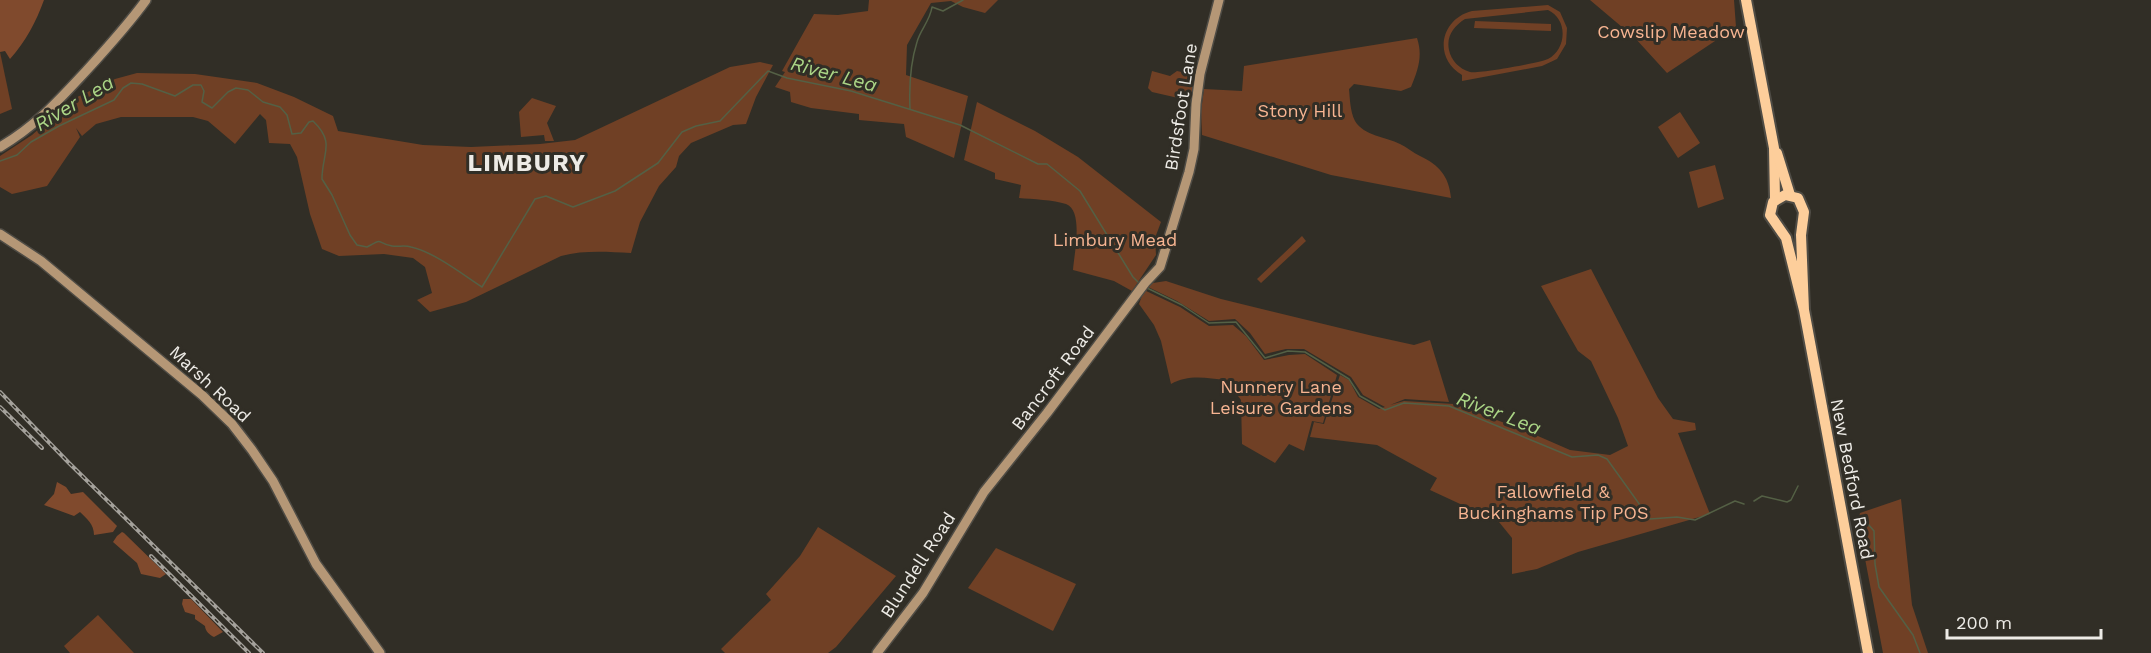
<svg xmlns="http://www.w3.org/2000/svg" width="2151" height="653" viewBox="0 0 2151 653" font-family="'Work Sans',sans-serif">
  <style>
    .green { fill: #704025; fill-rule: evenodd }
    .forest { fill: #804a2d }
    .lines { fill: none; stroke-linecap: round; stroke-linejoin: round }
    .stream { stroke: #546045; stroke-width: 1.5 }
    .secondary-casing { stroke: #4f4c45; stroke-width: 12 }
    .highway-casing { stroke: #4f4c45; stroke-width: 14 }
    .secondary { stroke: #b59776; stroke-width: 9 }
    .highway { stroke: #fdce9b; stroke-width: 10 }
    .rail-casing { stroke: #a4a19b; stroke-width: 4 }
    .rail { stroke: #312e26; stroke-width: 1.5; stroke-dasharray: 4.5; stroke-linecap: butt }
    .labels { text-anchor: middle; stroke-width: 6; stroke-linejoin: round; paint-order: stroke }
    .park-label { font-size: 18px; fill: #f8b592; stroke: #312e26 }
    .street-label { font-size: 18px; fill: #edebe6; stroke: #312e26 }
    .water-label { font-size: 20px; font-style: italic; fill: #abd586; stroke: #312e26 }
    .district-label { font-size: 24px; font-weight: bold; letter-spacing: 1.5px; fill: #edebe6; stroke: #312e26 }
  </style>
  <rect width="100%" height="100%" fill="#312e26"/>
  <g class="green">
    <polygon points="869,0 998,0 985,13 963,7 951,1 931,3 907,45 906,75 968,96 954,158 906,137 904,124 859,120 859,114 811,108 791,102 790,92 775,87 785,72 782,71 814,14 838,15 868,11"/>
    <polygon points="1590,0 1734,0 1736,27 1667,73 1635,38"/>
    <path d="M1548,5L1560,12L1567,28L1566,44L1557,59L1542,66L1462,81V75C1433,58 1440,19 1472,11ZM1548,10C1568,19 1567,49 1548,59C1539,63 1479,74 1470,72C1459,69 1451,60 1449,50C1446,36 1454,26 1465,19Z"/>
    <polygon points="1475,21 1551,24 1551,31 1474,28"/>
    <path d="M1417,38C1423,56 1418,70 1411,87L1401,91L1354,84L1349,89C1350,99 1350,111 1355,121C1364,136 1386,137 1400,144C1407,147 1413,153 1420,156C1439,165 1449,176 1451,198L1331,175L1202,135L1201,111L1204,89L1242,91L1244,66Z"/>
    <polygon points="0,52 12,109 0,114"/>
    <path d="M760,62L773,65L756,97L746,124L733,125L691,143L679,156L676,167L659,186L640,222L631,253C607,252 584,250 561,256L466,302L430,312L417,300L432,293L425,267L413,258L384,254L339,256L322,249L310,214L297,157L290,144L269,143L266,120L260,114L235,144L208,121L193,117H121L96,124L82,136L76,128L80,137L47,186L12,194L0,187V156L32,135L73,99L115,79L137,73L195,74L257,83L294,97L333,116L338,131L423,145L471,147L540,144L575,140L730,67Z"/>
    <polygon points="1152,71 1170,76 1177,71 1191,74 1194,80 1192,96 1187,100 1152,92 1148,88"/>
    <polygon points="532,98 556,106 547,123 554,141 545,141 544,135 521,137 519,112"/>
    <path d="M977,102L1035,131L1078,157L1161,222L1155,238L1156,255L1132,291L1114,281L1073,270C1074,254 1084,211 1066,204C1054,200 1032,199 1019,198L1021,185L995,179V173L964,160Z"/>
    <polygon points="1680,112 1700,143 1678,158 1658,127"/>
    <polygon points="1715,165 1724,199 1698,208 1689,172"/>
    <polygon points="1302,236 1306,241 1261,283 1257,279"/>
    <polygon points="1591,269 1658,398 1673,419 1695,423 1696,430 1678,433 1710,514 1578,552 1537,569 1512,574 1512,538 1499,522 1430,490 1437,478 1377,445 1310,437 1314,422 1324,424 1340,375 1349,380 1358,397 1379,409 1385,407 1363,395 1351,377 1304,349 1286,349 1265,354 1250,333 1235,319 1209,321 1177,301 1148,287 1153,283 1166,281 1221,299 1373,336 1414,345 1430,340 1449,402 1405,399 1390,405 1404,401 1454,404 1531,433 1570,450 1610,455 1628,446 1618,418 1591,361 1578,351 1541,286"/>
    <path d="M1144,290L1180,307L1209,326L1233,325L1246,336L1264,360L1289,355L1305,354L1337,375L1323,423L1312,421L1304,451L1289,444L1275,463L1242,444L1241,400L1226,380C1207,378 1188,374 1171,384L1161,341L1154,325L1139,304Z"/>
    <polygon points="1901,499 1912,605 1928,653 1883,653 1858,522 1860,513"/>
    <polygon points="818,527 896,576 836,647 828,653 725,653 721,649 771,600 766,594 800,556"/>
    <polygon points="996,548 1076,584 1053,631 968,588"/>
    <polygon points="98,615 134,653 70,653 64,646"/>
  </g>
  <g class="forest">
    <path d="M0,0H44C36,22 26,41 10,59L5,51L0,52Z"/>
    <path d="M57,482L66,487L71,494L83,492L117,526L113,532L94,535C94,524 87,519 80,512L74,516L44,505L54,494Z"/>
    <polygon points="122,532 124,533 166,574 160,578 141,574 137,563 113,542 117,536"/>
    <path d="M183,599H191L223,632L214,637C210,635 205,631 205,626L195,619V615L185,612L182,604Z"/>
  </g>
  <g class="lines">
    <g class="stream">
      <path d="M910,109C909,86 910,64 917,42C920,30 930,21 932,7L943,11L963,0"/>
      <path d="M0,161L17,155L31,142L59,126L114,100L123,88L131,83L142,84L175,96L193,85H201L204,91L202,102L212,108L228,92L236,88L248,90L263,102L280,107L287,115L292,134L301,133L309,122L313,121C336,143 322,153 322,179L332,195L350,235L357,245L367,247C385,237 375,243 392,246C398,247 405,245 411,247C434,252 462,274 482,287L535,199L546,196L573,207L615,191L658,163L682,132L696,126L720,121L768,71L787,78L851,91L960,125L1038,164H1047L1080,191L1133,277L1139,283"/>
      <polyline points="1145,287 1182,305 1209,323 1236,322 1265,358 1288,351 1305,352 1349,379 1360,396 1385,410 1404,403 1449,406 1572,457 1598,455 1607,459 1650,519 1677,517 1695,520 1735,501 1744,504"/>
      <polyline points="1754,501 1762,496 1787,502 1791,500 1798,486"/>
      <polyline points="1862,517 1874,531 1875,564 1879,587 1913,635 1920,653"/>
    </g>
    <defs>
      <g id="secondary">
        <path d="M0,147C36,126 58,101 86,71C107,48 128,25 146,0"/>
        <polyline points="0,234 41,261 202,395 232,424 252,450 273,481 316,564 380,653"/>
        <polyline points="877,653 923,593 984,492 1047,413 1145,283 1160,267 1189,172 1194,149 1196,104 1200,74 1219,0"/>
      </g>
      <g id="highway">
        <polyline points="1746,0 1774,148 1775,199"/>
        <polyline points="1777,153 1790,195"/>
        <polyline points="1804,310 1801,235 1804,212 1798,198 1785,195 1773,202 1770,215 1786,238 1804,310 1868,653"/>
      </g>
    </defs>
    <use href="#secondary" class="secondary-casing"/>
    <use href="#highway" class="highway-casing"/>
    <use href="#secondary" class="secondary"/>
    <use href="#highway" class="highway"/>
    <defs>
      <g id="rail">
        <polyline points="0,392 69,463 263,653"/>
        <polyline points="0,407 42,448"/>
        <polyline points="151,556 249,653"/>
      </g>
    </defs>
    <use href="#rail" class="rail-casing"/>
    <use href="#rail" class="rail"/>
  </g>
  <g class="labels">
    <g class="park-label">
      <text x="1671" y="38">Cowslip Meadow</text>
      <text x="1300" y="117">Stony Hill</text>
      <text x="1115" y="246">Limbury Mead</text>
      <text x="1281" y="393">Nunnery Lane<tspan x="1281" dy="21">Leisure Gardens</tspan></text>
      <text x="1553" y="498">Fallowfield &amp;<tspan x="1553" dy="21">Buckinghams Tip POS</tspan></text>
    </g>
    <g class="street-label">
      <text transform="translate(1181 107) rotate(-81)" y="6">Birdsfoot Lane</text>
      <text transform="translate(1053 378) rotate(-53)" y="6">Bancroft Road</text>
      <text transform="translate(210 384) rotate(43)" y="6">Marsh Road</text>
      <text transform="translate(1852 479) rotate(79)" y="6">New Bedford Road</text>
      <text transform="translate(918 565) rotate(-57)" y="6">Blundell Road</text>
    </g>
    <g class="water-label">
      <text transform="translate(834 74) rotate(15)" y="7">River Lea</text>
      <text transform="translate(74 103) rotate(-31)" y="7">River Lea</text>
      <text transform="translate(1499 413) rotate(21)" y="7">River Lea</text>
    </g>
    <g class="district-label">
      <text x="527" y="171">LIMBURY</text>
    </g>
  </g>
  <path d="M1947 629v9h154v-9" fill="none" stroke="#edebe6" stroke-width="3"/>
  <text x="1956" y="629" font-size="18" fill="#edebe6" stroke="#312e26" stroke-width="4.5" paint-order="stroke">200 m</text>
</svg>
